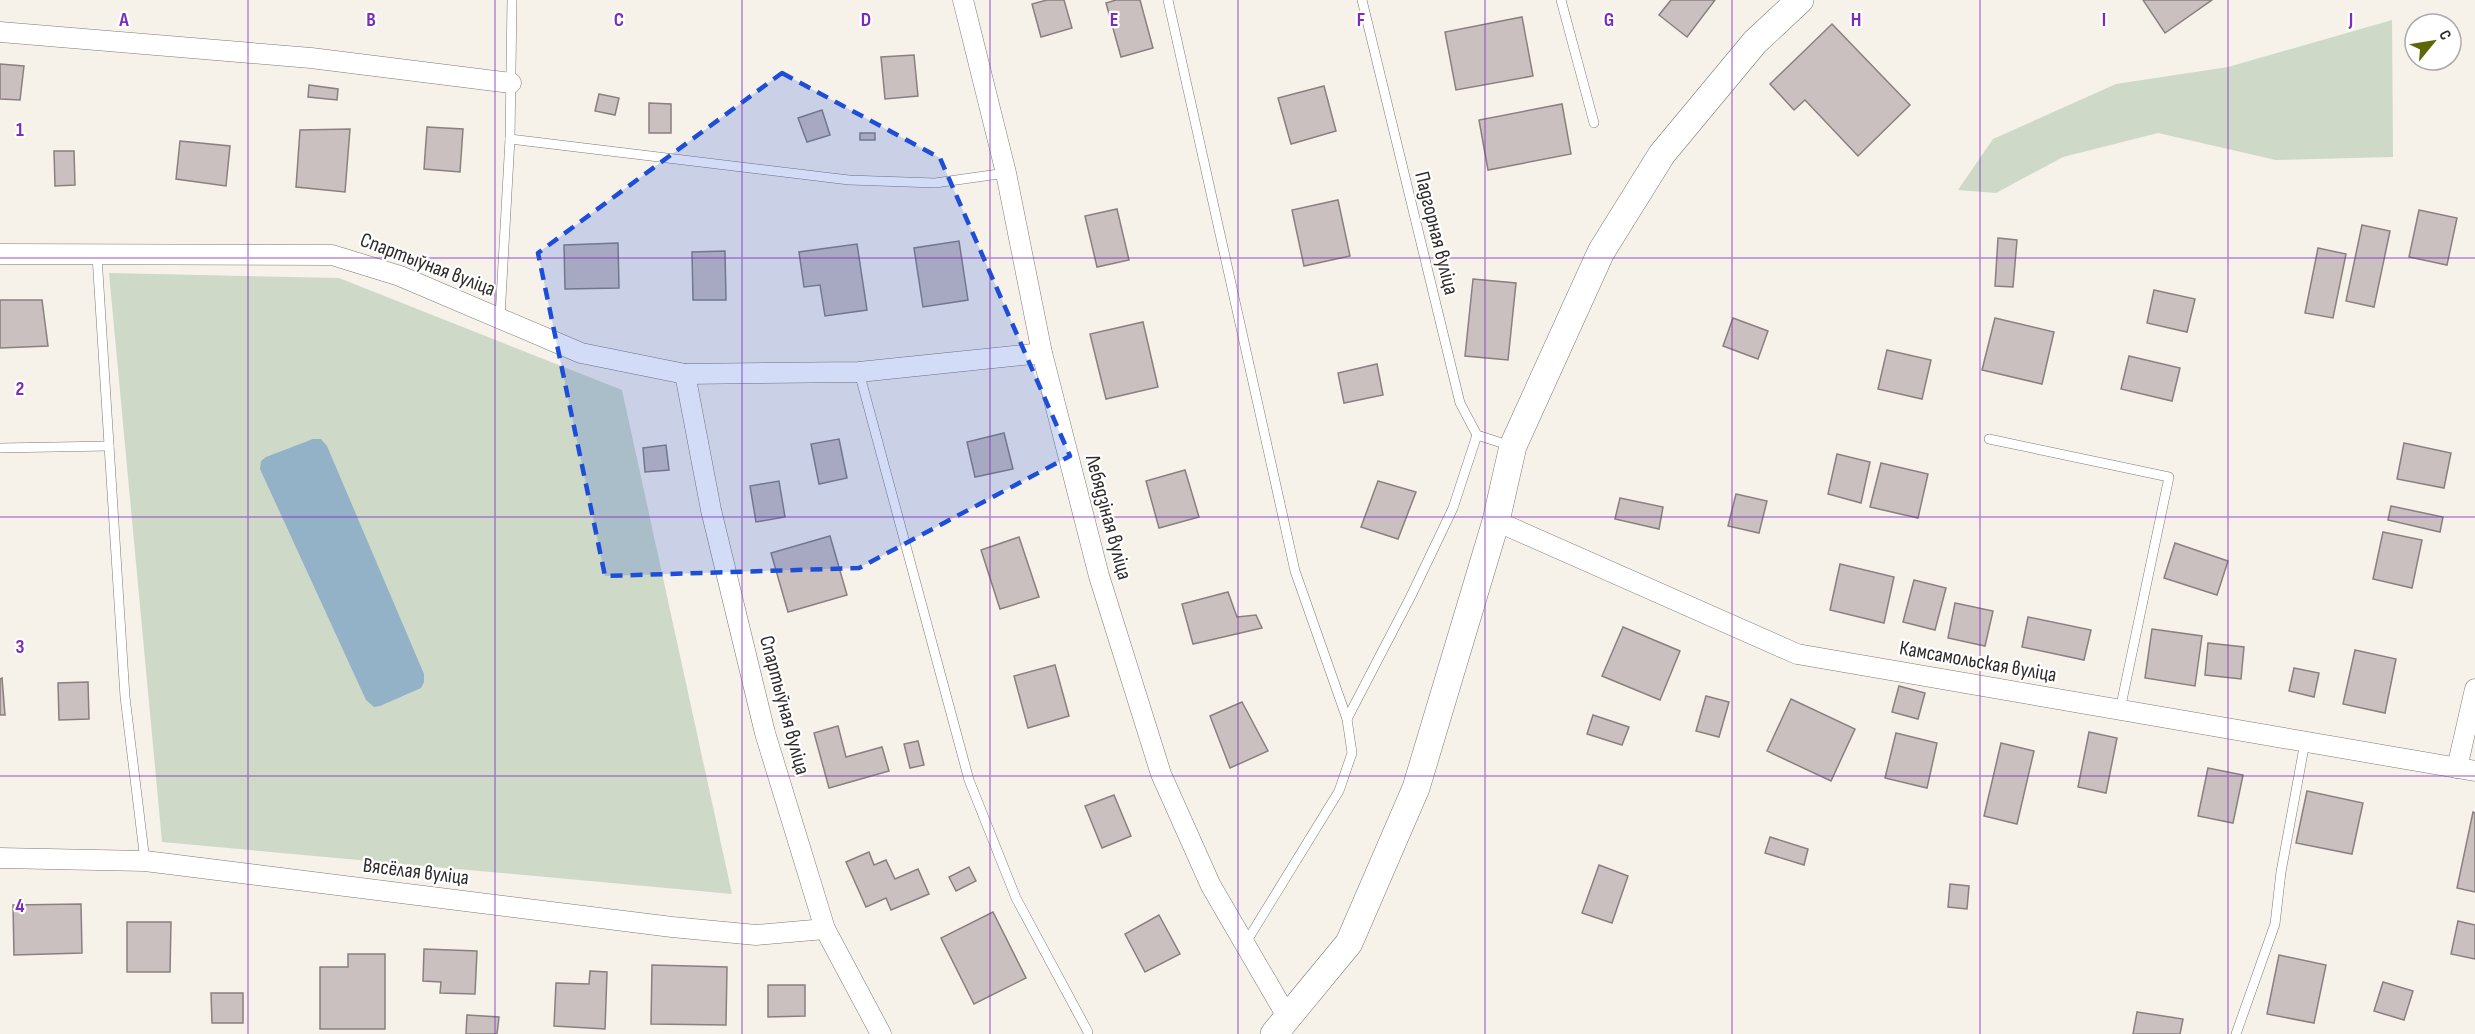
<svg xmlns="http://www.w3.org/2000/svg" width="2475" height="1034" viewBox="0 0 2475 1034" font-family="'Sofia Sans Condensed',sans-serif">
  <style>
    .green { fill: #cedac7 }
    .water { fill: #93b2c7 }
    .building { fill: #cac0bf; stroke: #89807f; stroke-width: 1.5 }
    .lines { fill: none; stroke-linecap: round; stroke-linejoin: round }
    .lane-casing { stroke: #7e7a73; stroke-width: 10 }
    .street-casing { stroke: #7e7a73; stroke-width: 21 }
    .secondary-casing { stroke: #7e7a73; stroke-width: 28 }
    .lane { stroke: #fff; stroke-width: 9 }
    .street { stroke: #fff; stroke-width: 20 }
    .secondary { stroke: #fff; stroke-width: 27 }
    .marked { fill: #1d4ed8; fill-opacity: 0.2; stroke: #1d4ed8; stroke-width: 4.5; stroke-dasharray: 12 8; stroke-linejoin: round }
    .grid { fill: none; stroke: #7b2cbf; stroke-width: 1.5; stroke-opacity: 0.55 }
    .labels { text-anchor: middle; stroke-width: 4.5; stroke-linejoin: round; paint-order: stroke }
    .street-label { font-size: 21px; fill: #2e2c2a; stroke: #fff }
    .grid-label { font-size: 20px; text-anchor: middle; font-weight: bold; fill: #7b2cbf; stroke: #fff; stroke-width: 4.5; stroke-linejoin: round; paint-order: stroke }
  </style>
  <rect width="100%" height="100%" fill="#f6f1e9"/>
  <g class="green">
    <polygon points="2392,20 2393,157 2276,160 2158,133 2063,157 1996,193 1958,190 1993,139 2116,84 2228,67"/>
    <polygon points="109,273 339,278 622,390 732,894 162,842"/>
  </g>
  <polygon class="water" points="313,439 321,439 327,446 424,674 424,682 421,688 380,706 374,707 366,700 260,469 261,461 266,457"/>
  <g class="building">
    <polygon points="1047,0 1064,0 1072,28 1041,37 1032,4"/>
    <polygon points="1116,0 1140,0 1153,48 1121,57 1106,3"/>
    <polygon points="1671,0 1715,0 1687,37 1659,15"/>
    <polygon points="2143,0 2212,0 2165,33"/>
    <polygon points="1522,17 1533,76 1456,90 1445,32"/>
    <polygon points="1832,24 1910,105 1858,156 1805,100 1794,110 1770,84"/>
    <polygon points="914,55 918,96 885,99 881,57"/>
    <polygon points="0,64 24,66 20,100 0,99"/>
    <polygon points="309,85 338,89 337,100 308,97"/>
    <polygon points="1324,86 1336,131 1291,144 1278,98"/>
    <polygon points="599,94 619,98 615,115 595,111"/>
    <polygon points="649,103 671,104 671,133 649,133"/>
    <polygon points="1562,104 1571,154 1488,170 1479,120"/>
    <polygon points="822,110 830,135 807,142 798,118"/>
    <polygon points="427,127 463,129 460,172 424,169"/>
    <polygon points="350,129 345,192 296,187 300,130"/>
    <rect x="860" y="133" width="15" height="7"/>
    <polygon points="180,141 230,146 226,186 176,179"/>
    <polygon points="54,151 74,151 75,185 55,186"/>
    <polygon points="1338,200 1350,256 1304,266 1292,210"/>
    <polygon points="1117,209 1129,260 1097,267 1085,216"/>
    <polygon points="2419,210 2457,218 2447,265 2409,257"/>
    <polygon points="2362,225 2390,231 2374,307 2346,301"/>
    <polygon points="1998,238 2017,240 2013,287 1995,286"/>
    <polygon points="959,241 968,300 923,307 914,248"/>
    <polygon points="618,243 619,288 565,289 564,245"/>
    <polygon points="857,244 867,310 825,316 820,285 804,287 799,252"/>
    <polygon points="2318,248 2346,254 2333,318 2305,313"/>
    <polygon points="725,251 726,300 693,300 692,252"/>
    <polygon points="1473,279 1516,283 1508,360 1465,356"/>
    <polygon points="2154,290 2195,299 2187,332 2147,323"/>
    <polygon points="0,300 42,300 48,346 0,348"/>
    <polygon points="1733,318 1768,331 1758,359 1723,346"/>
    <polygon points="1995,318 2054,332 2042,384 1982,370"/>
    <polygon points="1143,322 1158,387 1106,399 1090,334"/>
    <polygon points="1887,350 1931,360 1922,399 1878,389"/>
    <polygon points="2129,356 2180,368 2172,401 2121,389"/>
    <polygon points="1377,364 1383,395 1344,403 1338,373"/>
    <polygon points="1004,433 1013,469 975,477 967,442"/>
    <polygon points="839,439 847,478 819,484 811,444"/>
    <polygon points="2404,443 2451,453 2444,488 2397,479"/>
    <polygon points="666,445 669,470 645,472 643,448"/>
    <polygon points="1837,454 1870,462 1861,503 1828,494"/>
    <polygon points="1881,463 1928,474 1918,518 1870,507"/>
    <polygon points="1185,470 1199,517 1159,528 1146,481"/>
    <polygon points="779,481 785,517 756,522 750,486"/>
    <polygon points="1378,481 1416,492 1398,539 1361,527"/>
    <polygon points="1736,494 1767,501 1759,533 1728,526"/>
    <polygon points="1620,498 1663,507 1659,529 1615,519"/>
    <polygon points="2391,506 2443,517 2440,532 2388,520"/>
    <polygon points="2383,532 2422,540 2412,588 2373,579"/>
    <polygon points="830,536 847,595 788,612 771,553"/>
    <polygon points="1019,537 1039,597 1000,609 981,550"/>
    <polygon points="2175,543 2228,561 2217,595 2164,578"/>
    <polygon points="1840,564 1894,577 1884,623 1830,610"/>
    <polygon points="1914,580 1946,588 1935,630 1903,622"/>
    <polygon points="1228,592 1237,617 1256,615 1262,628 1193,644 1182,604"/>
    <polygon points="1955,603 1993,611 1985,646 1948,638"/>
    <polygon points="2028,617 2091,630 2084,660 2022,647"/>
    <polygon points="1623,627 1680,651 1660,700 1602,676"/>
    <polygon points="2152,629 2202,636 2195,686 2145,678"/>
    <polygon points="2208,643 2244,647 2241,679 2205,675"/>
    <polygon points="2355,650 2396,659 2385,713 2343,704"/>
    <polygon points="1055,665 1069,716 1028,728 1014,676"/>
    <polygon points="2294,668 2319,673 2314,697 2289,691"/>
    <polygon points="2,678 5,715 0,715 0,679"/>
    <polygon points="88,682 89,719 59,720 58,683"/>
    <polygon points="1899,686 1925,693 1918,719 1892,712"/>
    <polygon points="1706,696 1729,702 1719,737 1696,731"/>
    <polygon points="1791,699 1855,729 1831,781 1767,751"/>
    <polygon points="1242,702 1268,751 1230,768 1210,716"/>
    <polygon points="1593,715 1629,727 1622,745 1587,734"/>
    <polygon points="838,726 846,757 882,747 889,771 829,788 814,733"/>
    <polygon points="2089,732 2117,738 2106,793 2078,787"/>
    <polygon points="1896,733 1937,743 1927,788 1885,778"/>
    <polygon points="918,741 924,765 910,768 904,744"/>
    <polygon points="2001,743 2034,751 2017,824 1984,816"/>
    <polygon points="2208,768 2243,775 2233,823 2198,816"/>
    <polygon points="2307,791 2363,803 2352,854 2296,843"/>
    <polygon points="1114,795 1131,836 1102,848 1085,806"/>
    <polygon points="2473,812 2475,813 2475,892 2457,888"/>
    <polygon points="1770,837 1808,849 1804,865 1765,853"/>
    <polygon points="869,852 874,865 886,860 895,879 918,869 929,894 891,910 886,898 866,907 846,862"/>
    <polygon points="1599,865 1628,876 1612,923 1582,913"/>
    <polygon points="969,867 976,881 956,891 949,877"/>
    <polygon points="1950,884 1969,886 1967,909 1948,907"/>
    <polygon points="81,904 82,953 14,955 13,905"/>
    <polygon points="993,912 1026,978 974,1004 941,938"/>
    <polygon points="1159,915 1180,954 1145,972 1125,934"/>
    <polygon points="2458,921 2475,925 2475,959 2451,954"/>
    <polygon points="127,922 171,922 170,972 127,972"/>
    <polygon points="424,949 477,951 475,994 440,993 441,982 423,981"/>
    <polygon points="348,954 385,954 385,1029 320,1029 320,967 348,967"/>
    <polygon points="2279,955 2326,965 2314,1023 2267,1014"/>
    <polygon points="652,965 727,967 726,1025 651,1024"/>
    <polygon points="590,971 607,972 605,1029 554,1026 556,983 589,984"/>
    <polygon points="2383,982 2413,991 2404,1020 2374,1011"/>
    <polygon points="768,985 805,985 805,1016 768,1017"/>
    <polygon points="211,993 243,993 243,1023 212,1023"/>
    <polygon points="2137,1012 2183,1019 2180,1034 2133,1034"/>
    <polygon points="467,1015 499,1017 497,1034 466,1034"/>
  </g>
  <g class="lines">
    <defs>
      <g id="lane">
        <polyline points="1168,0 1295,571 1347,719 1352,753 1339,791 1245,944"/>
        <polyline points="1362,0 1460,403 1477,435 1511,446"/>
        <polyline points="1561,0 1594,123"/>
        <polyline points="510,139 849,180 935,183 1006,173"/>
        <polyline points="97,256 125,697 145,861"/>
        <polyline points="500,317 510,139 512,0"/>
        <polyline points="859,372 969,780 1016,898 1088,1032"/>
        <polyline points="1989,439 2169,477 2120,710"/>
        <polyline points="0,448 109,446"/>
        <polyline points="1347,719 1411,596 1453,508 1477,435"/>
        <polyline points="2236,1034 2275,924 2281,872 2305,742"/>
      </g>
      <g id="street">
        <polyline points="963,0 1006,173 1042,353 1099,576 1161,774 1211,886 1288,1018"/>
        <polyline points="0,32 311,58 511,83"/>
        <polyline points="0,254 332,255 400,276 581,353 685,374 859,372 1042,353"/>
        <polyline points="685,374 711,510 765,733 825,929 881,1034"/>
        <polyline points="1496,521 1797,654 2475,771"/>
        <polyline points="2457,768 2475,689"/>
        <polyline points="0,858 145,861 672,927 756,935 825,929"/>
      </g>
      <polyline id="secondary" points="1274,1034 1349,943 1416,788 1496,521 1513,446 1601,252 1662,154 1755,42 1800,0"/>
    </defs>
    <use href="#lane" class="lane-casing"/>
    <use href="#street" class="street-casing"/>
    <use href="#secondary" class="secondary-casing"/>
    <use href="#lane" class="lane"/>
    <use href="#street" class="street"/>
    <use href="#secondary" class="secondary"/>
  </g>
  <path class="marked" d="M782,73L940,158L1070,456L859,568L605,576L538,253Z"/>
  <path class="grid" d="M248,0V1034M495,0V1034M742,0V1034M990,0V1034M1238,0V1034M1485,0V1034M1732,0V1034M1980,0V1034M2228,0V1034M0,258H2475M0,517H2475M0,776H2475"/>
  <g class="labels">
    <g class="street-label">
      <text transform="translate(1437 233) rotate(76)" y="7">Падгорная вуліца</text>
      <text transform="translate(428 264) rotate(21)" y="7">Спартыўная вуліца</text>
      <text transform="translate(1109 517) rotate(75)" y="7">Лебядзіная вуліца</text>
      <text transform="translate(1978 661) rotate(10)" y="7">Камсамольская вуліца</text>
      <text transform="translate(785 705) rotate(75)" y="7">Спартыўная вуліца</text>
      <text transform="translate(416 871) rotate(7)" y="7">Вясёлая вуліца</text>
    </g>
  </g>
  <g class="grid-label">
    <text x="124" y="26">A</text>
    <text x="371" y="26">B</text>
    <text x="619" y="26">C</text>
    <text x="866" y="26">D</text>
    <text x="1114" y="26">E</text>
    <text x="1361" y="26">F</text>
    <text x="1609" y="26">G</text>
    <text x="1856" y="26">H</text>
    <text x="2104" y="26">I</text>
    <text x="2351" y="26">J</text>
    <text x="20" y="136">1</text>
    <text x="20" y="395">2</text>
    <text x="20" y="653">3</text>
    <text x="20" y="912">4</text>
  </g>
  <g transform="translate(2433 42) rotate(60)"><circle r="28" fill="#ffffff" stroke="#ababaa" stroke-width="1.5"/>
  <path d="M0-4.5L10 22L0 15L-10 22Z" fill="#5e6708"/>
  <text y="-9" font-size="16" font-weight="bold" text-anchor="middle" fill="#2e2c2a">С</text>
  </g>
</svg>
